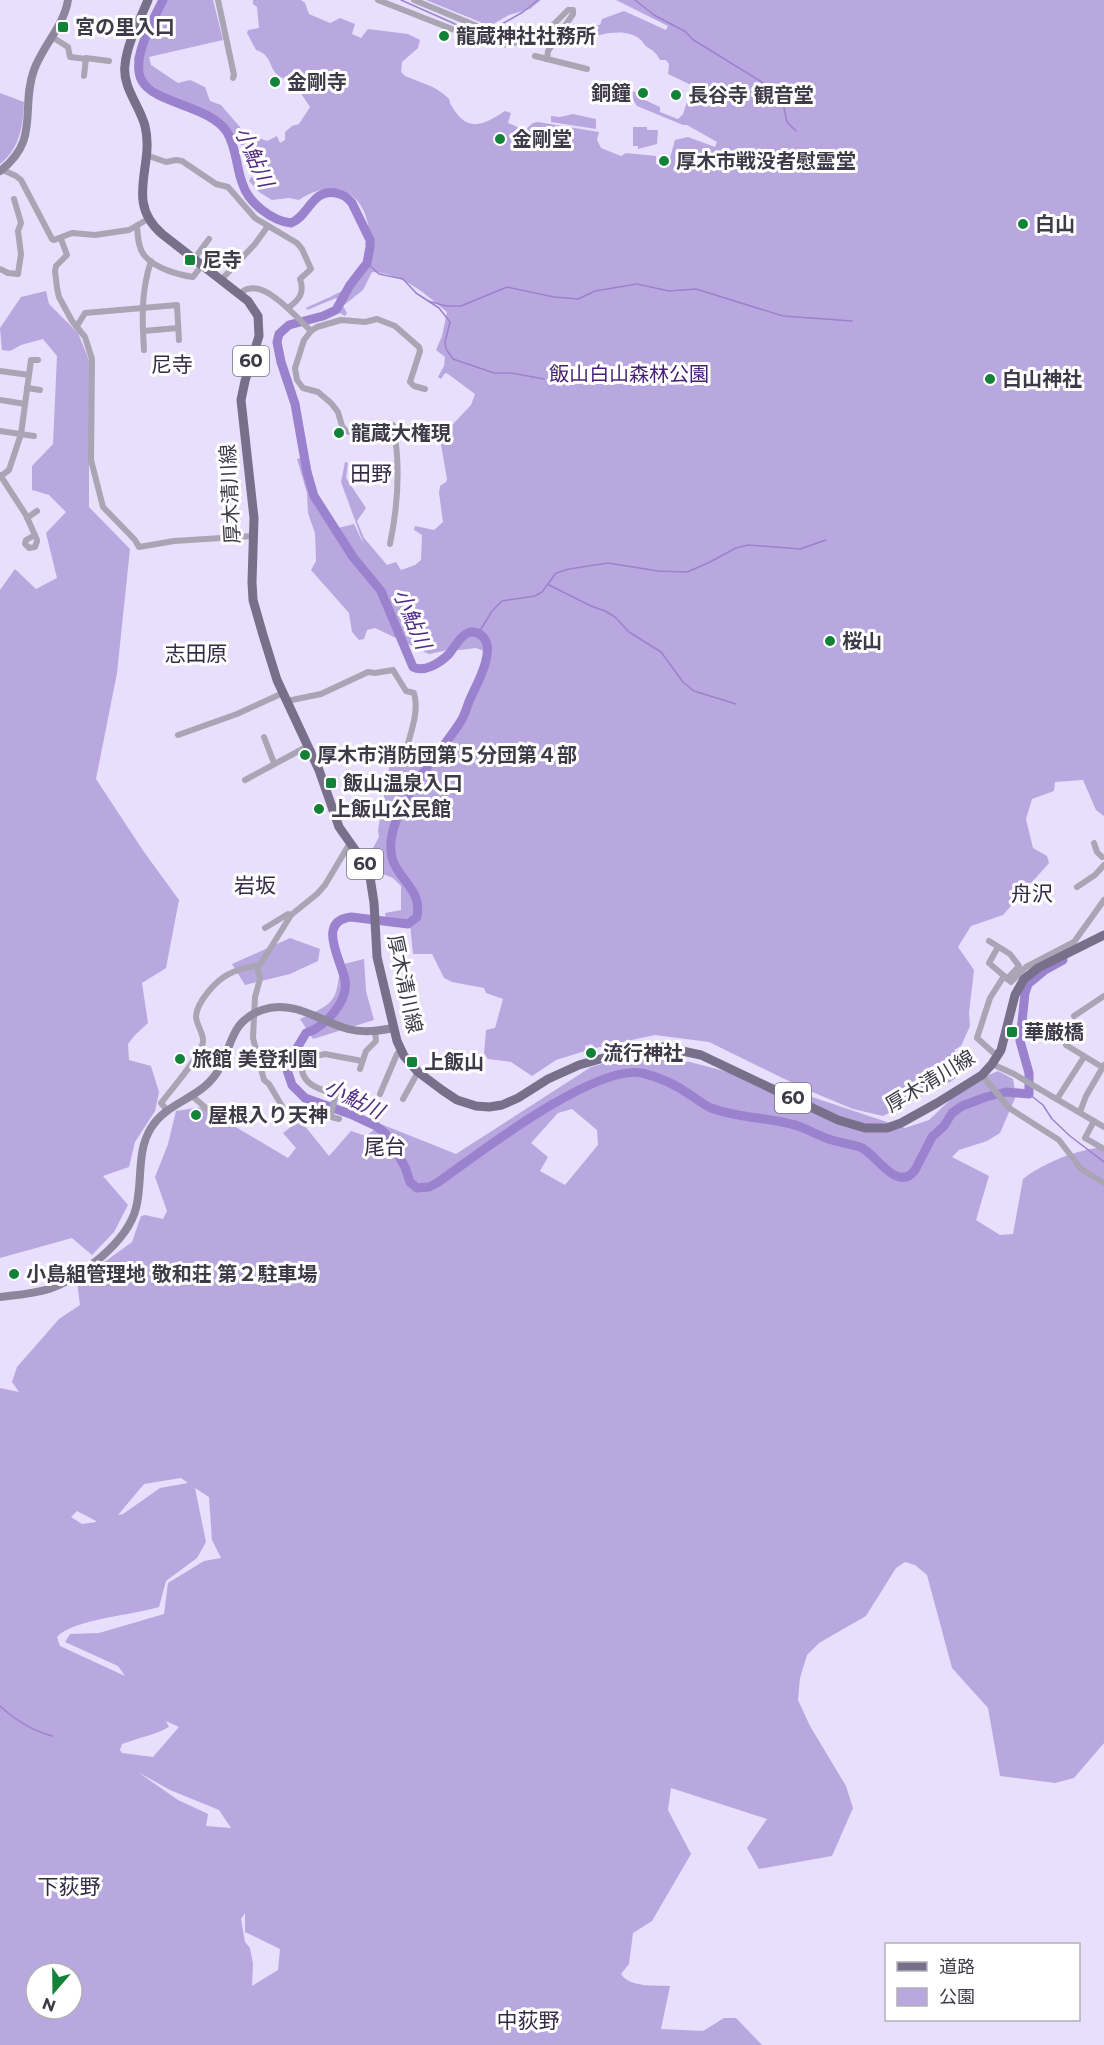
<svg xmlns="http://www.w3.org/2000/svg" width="1104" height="2045" viewBox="0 0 1104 2045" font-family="Montserrat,'Noto Sans JP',sans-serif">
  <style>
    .green { fill: #b9a8df; fill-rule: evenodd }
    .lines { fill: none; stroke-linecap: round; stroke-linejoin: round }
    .stream { stroke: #9b82ce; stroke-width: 1.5 }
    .river { stroke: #9b82ce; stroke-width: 9 }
    .street { stroke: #a9a5b4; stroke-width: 6 }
    .secondary { stroke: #8d869c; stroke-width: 8 }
    .primary { stroke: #78708b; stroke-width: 9 }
    .poi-dot { fill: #128238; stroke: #fff; stroke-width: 2 }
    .labels { text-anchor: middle; stroke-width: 6; stroke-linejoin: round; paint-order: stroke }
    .shield { fill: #fff; stroke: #79757f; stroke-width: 1.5 }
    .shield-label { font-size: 18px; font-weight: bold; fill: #3f3a48 }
    .poi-label { font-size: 20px; font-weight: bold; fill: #3f3a48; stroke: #fff; text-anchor: start }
    .park-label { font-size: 20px; fill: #461e78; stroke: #fff }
    .street-label { font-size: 20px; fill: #3f3a48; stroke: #fff }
    .water-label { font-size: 21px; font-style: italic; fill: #512b85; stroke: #fff }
    .neighbourhood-label { font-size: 21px; fill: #342b46; stroke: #fff }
  </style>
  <rect width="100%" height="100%" fill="#e7dffc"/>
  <g class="green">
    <path d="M163,0H213L223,40L149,57L151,65L178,83L190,80L205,87L210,101L221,105L245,133L267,141L277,136L280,143L285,140V132L292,126L299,124L310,107L292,80C265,78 277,56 256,50L247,33L248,30L259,28L257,7L253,4V0H301L305,3L309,14L330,23L340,18L355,24L352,34L361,38L368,29L408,34L420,40L418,48L402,62L401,72L405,76C419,82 436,86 447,97C452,102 448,99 451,105C467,133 482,126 505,111L511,113L508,123L525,130L533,123L538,122L599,132L597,140L601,148L621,156L626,153L656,156V164L668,165L675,140L688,137L715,147L717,142L687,125H683L637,106L632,98V91L635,92L636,96L660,107V112L678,119L683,114L692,87L691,85L668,74L669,64L666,60H660C656,53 654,51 647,47C644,45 643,42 641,40C626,27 602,34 585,39L583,33L588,25H600L602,19L624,11L666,30L668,26L616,0H1104V816L1096,810L1083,780L1055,782L1054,791L1032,799L1026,819L1033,848L1047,856L1049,863L1003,915L971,926L958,947L974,970L969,1013L970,1026L961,1046L954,1050L971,1067L950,1082L883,1116L853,1109L805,1089L709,1042L655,1035L595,1048L592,1044L585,1046V1051L556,1060L532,1076L511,1062L488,1059L484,1054L486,1030L495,1028L503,999L486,993L484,988L452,982L444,978L432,954H413L410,923L386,921L385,913L401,910V886L393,878L380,873L368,857L379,837L378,830L391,757H398C405,764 413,767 423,767L436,748L448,742L482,684L485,667L484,651L476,648L460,650L453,649L429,654L375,628L367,630L364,639L359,640L352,632L349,613L311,570L316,561L315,533L308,513L307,493L297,459L307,456L312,473L309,481L335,533L338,528L354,524L364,545L341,482L345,462L348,463L346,478L366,508L357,521L364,538L387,565L396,562L401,570L415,565L421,560L422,535L414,530L415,526L434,530L443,522L439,493L440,486L446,482L447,479L438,427L440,424H453L471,405L475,394L448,374L445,373L441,379L438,377L444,366L445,357L436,350L442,336L447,312C424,293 404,274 372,272L363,290L343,306L347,313L345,316L338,312L340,303L336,298L307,310L306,308C316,303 345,291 352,285C355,281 357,276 359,272C363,265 368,255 369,246C373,200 341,172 299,200L289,198L272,200L259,192L249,181L251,177L264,181L271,172L262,157L238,143L221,121L174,101L136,74L134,58L146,22L157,17Z"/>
    <polygon points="426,0 541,0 530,9 509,15 486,28 480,22"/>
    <path d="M0,93L24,102C23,126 20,148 0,164Z"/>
    <polygon points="573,114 596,119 596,129 551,122 551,116 560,117"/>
    <polygon points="633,127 647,127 647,130 658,130 657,144 638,149 638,146 633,146"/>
    <polygon points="46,291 49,304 78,333 89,360 89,507 130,549 117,673 96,779 144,852 179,900 166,968 142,983 148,1023 135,1035 128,1044 129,1060 151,1066 159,1092 155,1111 135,1142 129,1167 103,1176 128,1205 114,1232 92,1255 72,1238 0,1258 0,590 15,569 36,589 57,578 46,533 66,512 49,495 32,490 32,466 53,444 57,356 43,339 21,345 10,351 2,350 0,328 21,297"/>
    <polygon points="290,938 320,949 318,961 290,974 245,985 232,964"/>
    <path d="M364,959L366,991L374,1020L313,1039L300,1019C334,1003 337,1003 340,965Z"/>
    <path d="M630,1056L690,1062L773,1084L905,1128L929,1120L967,1084L998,1071L1013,1079L1016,1096L1000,1133L987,1141L959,1150L952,1157L989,1176L976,1220L1000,1235L1013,1234L1023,1179C1045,1162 1076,1150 1104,1147V1743L1074,1778L1055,1783L1000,1776L988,1708L952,1668L927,1575L915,1565L905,1562L896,1568L866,1616L819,1643L807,1655L800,1678L798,1700L810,1726L846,1786L853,1808L832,1856L759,1869L747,1848L767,1819L671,1788L668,1810L691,1854L652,1921L633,1933L629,1964L621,1974C630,1988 656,1985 670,1986L661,2029L703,2031L724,2018H736L762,2045H0V1388L19,1392L12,1382L17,1367L59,1319L80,1305L77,1282L132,1242L141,1216L145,1215L163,1219L167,1211L155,1177L168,1144L176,1111L202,1107L288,1158L296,1148L283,1133L300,1120L329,1156L351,1131L366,1136L381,1124L456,1154L591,1067ZM572,1109L597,1130L598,1145L565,1185L540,1171L548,1157L531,1143L558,1113ZM181,1478L188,1483L160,1488L123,1514L118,1515L144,1484ZM195,1488L209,1497L212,1540L221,1558L204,1561L168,1583L164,1614L99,1633L70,1634L65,1642L118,1666L125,1676L60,1646L57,1637C73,1619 134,1615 159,1607L166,1581L197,1558L206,1542ZM77,1511L96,1521V1522L82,1524L71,1517ZM166,1721L179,1727L153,1757L122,1753L120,1750L122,1744C138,1738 155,1735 169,1727ZM138,1772L170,1790L219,1810L231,1828L206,1826L208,1814L178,1800ZM245,1913V1932L280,1949L278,1970L252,1986L253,1964L250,1948L245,1942L241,1919ZM36,1973H72V2009H36Z"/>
  </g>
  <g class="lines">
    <g class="stream">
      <polyline points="401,0 453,23 470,33"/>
      <polyline points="635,0 654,15 686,32 692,39 765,84 782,98 787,122 796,131"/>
      <polyline points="486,33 523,12 538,0"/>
      <polyline points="782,98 806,91"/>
      <polyline points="367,263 379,274 403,279 416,293 439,308 450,322 445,342 446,349 453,359 494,373 511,373 544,379"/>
      <polyline points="428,301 446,306 461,306 507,287 554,297 578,299 595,291 637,284 669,291 696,289 783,316 852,321"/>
      <polyline points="549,585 591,606 605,611 615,617 629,632 661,652 683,682 694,691 736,704"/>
      <polyline points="478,634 492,611 502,601 535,596 542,592 556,573 569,569 608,563 658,571 687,572 708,563 736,548 748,545 800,549 826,540"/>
      <polyline points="1029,1094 1043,1105 1052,1119 1070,1136 1104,1162"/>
      <path d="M0,1706C16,1721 31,1730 52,1736"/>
    </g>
    <path class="river" d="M163,0C153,20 130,60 142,81C155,104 209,105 227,132C237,148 236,169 243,185C249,203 272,221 291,223C309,216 312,188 336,193C344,195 347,197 352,203L370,240V247L367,263L350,285L336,310L323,316L289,325L279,334L277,342L281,362L295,404L307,472L314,496L353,557L381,591L413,667C424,673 440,663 449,654C457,644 467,622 483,637C496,650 477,684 471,697C467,705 466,713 461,721C444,748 421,771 406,800C397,816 386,841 393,861C401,882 422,890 417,917L408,924L351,917C316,921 341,960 345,980C349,1001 325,1027 306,1033L288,1063L287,1070L292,1085L305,1098L350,1114L376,1126L385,1133L392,1144L405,1167L410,1182L417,1188L429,1187L437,1183C478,1154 594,1064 642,1073C659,1077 678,1086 692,1096C698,1100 704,1105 711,1108C737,1118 765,1117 791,1124C802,1126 811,1132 821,1136C833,1142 847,1143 860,1147C876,1153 897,1194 915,1170L932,1137L944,1126L952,1113L962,1106L986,1097L1006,1092L1029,1094V1073L1020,1041L1025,993L1028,984L1045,970L1063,960"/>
    <g class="street">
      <polyline points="218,0 234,75 233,78"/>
      <polyline points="378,0 485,42 489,44 493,41 502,45 535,39 543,35 568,10 573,10 573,14 548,51 547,59"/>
      <polyline points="414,0 477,26 487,39 485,42"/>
      <polyline points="52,37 68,47 70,57 86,59"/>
      <polyline points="535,56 587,69"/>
      <polyline points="84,76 86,58 109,61"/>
      <path d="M146,155L166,162L176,160L182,161L216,184L228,187L255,218L297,243L302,249L311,269L300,279C305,293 299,300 288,308"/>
      <polyline points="3,170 16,176 21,180 52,239 54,240 72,233 95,235 129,230 148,219"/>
      <path d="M137,227C138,236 138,248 144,255C154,268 178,275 193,277L202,265"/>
      <polyline points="61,239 67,255 56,266 55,271 57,288 59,297 72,321 85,337 92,359 91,460 103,507 135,540 139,547 174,541 253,536"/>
      <polyline points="194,259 209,239"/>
      <polyline points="0,269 8,273 18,274 21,254 18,231 21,223 14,199"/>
      <polyline points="221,280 255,244 268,226"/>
      <path d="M239,294C242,292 245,289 248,289C268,283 297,318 311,331"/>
      <polyline points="77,326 85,313 177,305 179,340"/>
      <polyline points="143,331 178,328"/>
      <path d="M144,350C142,319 141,291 151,261"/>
      <polyline points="0,371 29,375"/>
      <polyline points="27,388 40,390"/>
      <polyline points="0,400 25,404"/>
      <polyline points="0,431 34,436"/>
      <polyline points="0,475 26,515 37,540 37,541 35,547 29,548 25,544 26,540 35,535"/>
      <polyline points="1,476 9,470 21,434 31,360 38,360"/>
      <polyline points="27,518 37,511"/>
      <path d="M390,544C398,505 401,465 393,425H383L352,433L346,431L342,426L338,412L331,403L318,392L303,388L297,380L295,368L304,340L311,331L317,327L341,320L365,322L377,319L395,326L419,347L420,351L410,382L414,386L425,389"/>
      <path d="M287,701L321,694L368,672L375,673L393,670L406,691L414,693C419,710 412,729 407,747"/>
      <polyline points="178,735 237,714 283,693"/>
      <polyline points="264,737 274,763"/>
      <polyline points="245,780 308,746"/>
      <polyline points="1094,843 1097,852 1102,857"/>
      <polyline points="1077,887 1095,875 1104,865"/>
      <polyline points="265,928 288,914 291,915"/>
      <polyline points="989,941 1010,954 1019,966 1007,979"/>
      <polyline points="998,947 989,963 1011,982 1026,967 1074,942 1104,900"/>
      <polyline points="257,966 260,979 255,997 253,1038 264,1080 269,1084 286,1113"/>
      <polyline points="1074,1016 1104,996"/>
      <polyline points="1064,1036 1066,1045 1102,1067"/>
      <polyline points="997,1056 977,1038 990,998 1004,976"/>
      <polyline points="992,1064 1014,1074 1104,1127"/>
      <polyline points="360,1069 366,1051 376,1041 375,1031"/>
      <polyline points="982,1075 1009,1108 1059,1140 1081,1169 1104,1183"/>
      <polyline points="380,1094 397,1054 401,1051"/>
      <path d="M338,1095C318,1089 300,1085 301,1061L303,1059L325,1054L362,1061"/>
      <polyline points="192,1096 219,1119 234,1105"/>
      <polyline points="403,1099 418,1072"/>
      <polyline points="1057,1099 1084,1057"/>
      <path d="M167,1110L161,1103C171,1090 201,1056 203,1042C204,1033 196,1025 196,1016C197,1002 216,980 229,974C238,969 250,967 260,965L291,915L317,894L325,885L350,843"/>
      <polyline points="1080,1112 1086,1096 1104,1065"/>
      <polyline points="316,1113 339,1119"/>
      <polyline points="330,1117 336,1095"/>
      <polyline points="1094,1121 1085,1138 1104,1149"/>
    </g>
    <g class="secondary">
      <path d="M0,171C41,140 20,108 34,70C43,45 64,26 68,0"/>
      <path d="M0,1297C16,1295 33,1294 49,1289C81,1278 128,1241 136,1208C143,1181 136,1152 151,1128C167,1102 199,1099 216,1074C233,1049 228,1022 262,1010C293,999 320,1021 348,1029C363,1033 379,1031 393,1028"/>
    </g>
    <path class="primary" d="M148,0C140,20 127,43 125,65C122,87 140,106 145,126C155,166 124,201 162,234L248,301L258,316L259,336L245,381L241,400L254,518L252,582L253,600L263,635L277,680L319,770L339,827L363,861L370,877L374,903L377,957L397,1041L404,1056L418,1072L442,1090L457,1100L476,1106L489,1107L502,1105L518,1098L548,1079L579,1065L632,1050L663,1047L701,1055L838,1120L865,1128H887L901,1123L937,1103L982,1075L992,1064L1001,1050L1015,995L1024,979L1038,968L1104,935"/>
  </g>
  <g class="poi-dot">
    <rect x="57" y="21" width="12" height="12" rx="3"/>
    <circle cx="444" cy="36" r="6"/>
    <circle cx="275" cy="82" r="6"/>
    <circle cx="643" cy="93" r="6"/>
    <circle cx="676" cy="95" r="6"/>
    <circle cx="500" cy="139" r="6"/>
    <circle cx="664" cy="161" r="6"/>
    <circle cx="1023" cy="224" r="6"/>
    <rect x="184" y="254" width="12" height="12" rx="3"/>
    <circle cx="990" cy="379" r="6"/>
    <circle cx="339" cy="433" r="6"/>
    <circle cx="830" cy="641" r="6"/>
    <circle cx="305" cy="755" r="6"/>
    <rect x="325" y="777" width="12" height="12" rx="3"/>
    <circle cx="319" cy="809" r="6"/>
    <rect x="1006" y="1026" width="12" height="12" rx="3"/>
    <circle cx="591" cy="1053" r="6"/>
    <circle cx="180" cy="1059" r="6"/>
    <rect x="406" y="1056" width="12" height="12" rx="3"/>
    <circle cx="196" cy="1115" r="6"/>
    <circle cx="14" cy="1274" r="6"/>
  </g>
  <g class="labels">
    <g class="shield">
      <rect x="233" y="346" width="36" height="30" rx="4.5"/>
      <rect x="347" y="849" width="36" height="30" rx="4.5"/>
      <rect x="775" y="1083" width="36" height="30" rx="4.5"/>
    </g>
    <g class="shield-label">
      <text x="251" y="367">60</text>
      <text x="365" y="870">60</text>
      <text x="793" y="1104">60</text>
    </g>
    <g class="poi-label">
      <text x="75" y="34">宮の里入口</text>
      <text x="456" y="43">龍蔵神社社務所</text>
      <text x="287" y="89">金剛寺</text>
      <text x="631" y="100" text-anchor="end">銅鐘</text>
      <text x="688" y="102">長谷寺 観音堂</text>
      <text x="512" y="146">金剛堂</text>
      <text x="676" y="168">厚木市戦没者慰霊堂</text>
      <text x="1035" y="231">白山</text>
      <text x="202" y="267">尼寺</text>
      <text x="1002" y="386">白山神社</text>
      <text x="351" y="440">龍蔵大権現</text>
      <text x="842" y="648">桜山</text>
      <text x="317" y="762">厚木市消防団第５分団第４部</text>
      <text x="343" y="790">飯山温泉入口</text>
      <text x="331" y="816">上飯山公民館</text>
      <text x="1024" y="1039">華厳橋</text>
      <text x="603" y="1060">流行神社</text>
      <text x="192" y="1066">旅館 美登利園</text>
      <text x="424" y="1069">上飯山</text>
      <text x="208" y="1122">屋根入り天神</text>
      <text x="26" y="1281">小島組管理地 敬和荘 第２駐車場</text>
    </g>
    <g class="park-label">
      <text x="629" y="381">飯山白山森林公園</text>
    </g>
    <g class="street-label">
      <text transform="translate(230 494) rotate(-93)" y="7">厚木清川線</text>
      <text transform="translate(405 984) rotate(78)" y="7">厚木清川線</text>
      <text transform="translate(930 1081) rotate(-31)" y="7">厚木清川線</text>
    </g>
    <g class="water-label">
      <text transform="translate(254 157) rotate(66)" y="7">小鮎川</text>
      <text transform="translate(412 619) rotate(67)" y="7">小鮎川</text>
      <text transform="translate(354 1099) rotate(26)" y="7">小鮎川</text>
    </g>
    <g class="neighbourhood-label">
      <text x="172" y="372">尼寺</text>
      <text x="371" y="481">田野</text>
      <text x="196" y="661">志田原</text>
      <text x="255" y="893">岩坂</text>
      <text x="1032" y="901">舟沢</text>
      <text x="385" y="1154">尾台</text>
      <text x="69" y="1894">下荻野</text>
      <text x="528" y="2028">中荻野</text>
    </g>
  </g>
  <rect x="885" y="1943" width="195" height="78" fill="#ffffff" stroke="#b2b0b6" stroke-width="1.5"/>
  <rect x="897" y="1962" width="30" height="9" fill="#78708b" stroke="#b2b0b6" stroke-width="1.5"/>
  <text x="939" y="1973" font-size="18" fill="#3f3a48">道路</text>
  <rect x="897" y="1988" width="30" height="18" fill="#b9a8df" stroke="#b2b0b6" stroke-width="1.5"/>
  <text x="939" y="2003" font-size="18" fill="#3f3a48">公園</text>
  <g transform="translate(54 1991) rotate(200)"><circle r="28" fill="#ffffff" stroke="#b2b0b6" stroke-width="1.5"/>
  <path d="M0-4.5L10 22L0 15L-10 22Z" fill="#128238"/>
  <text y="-9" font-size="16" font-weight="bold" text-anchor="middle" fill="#3f3a48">N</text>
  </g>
</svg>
